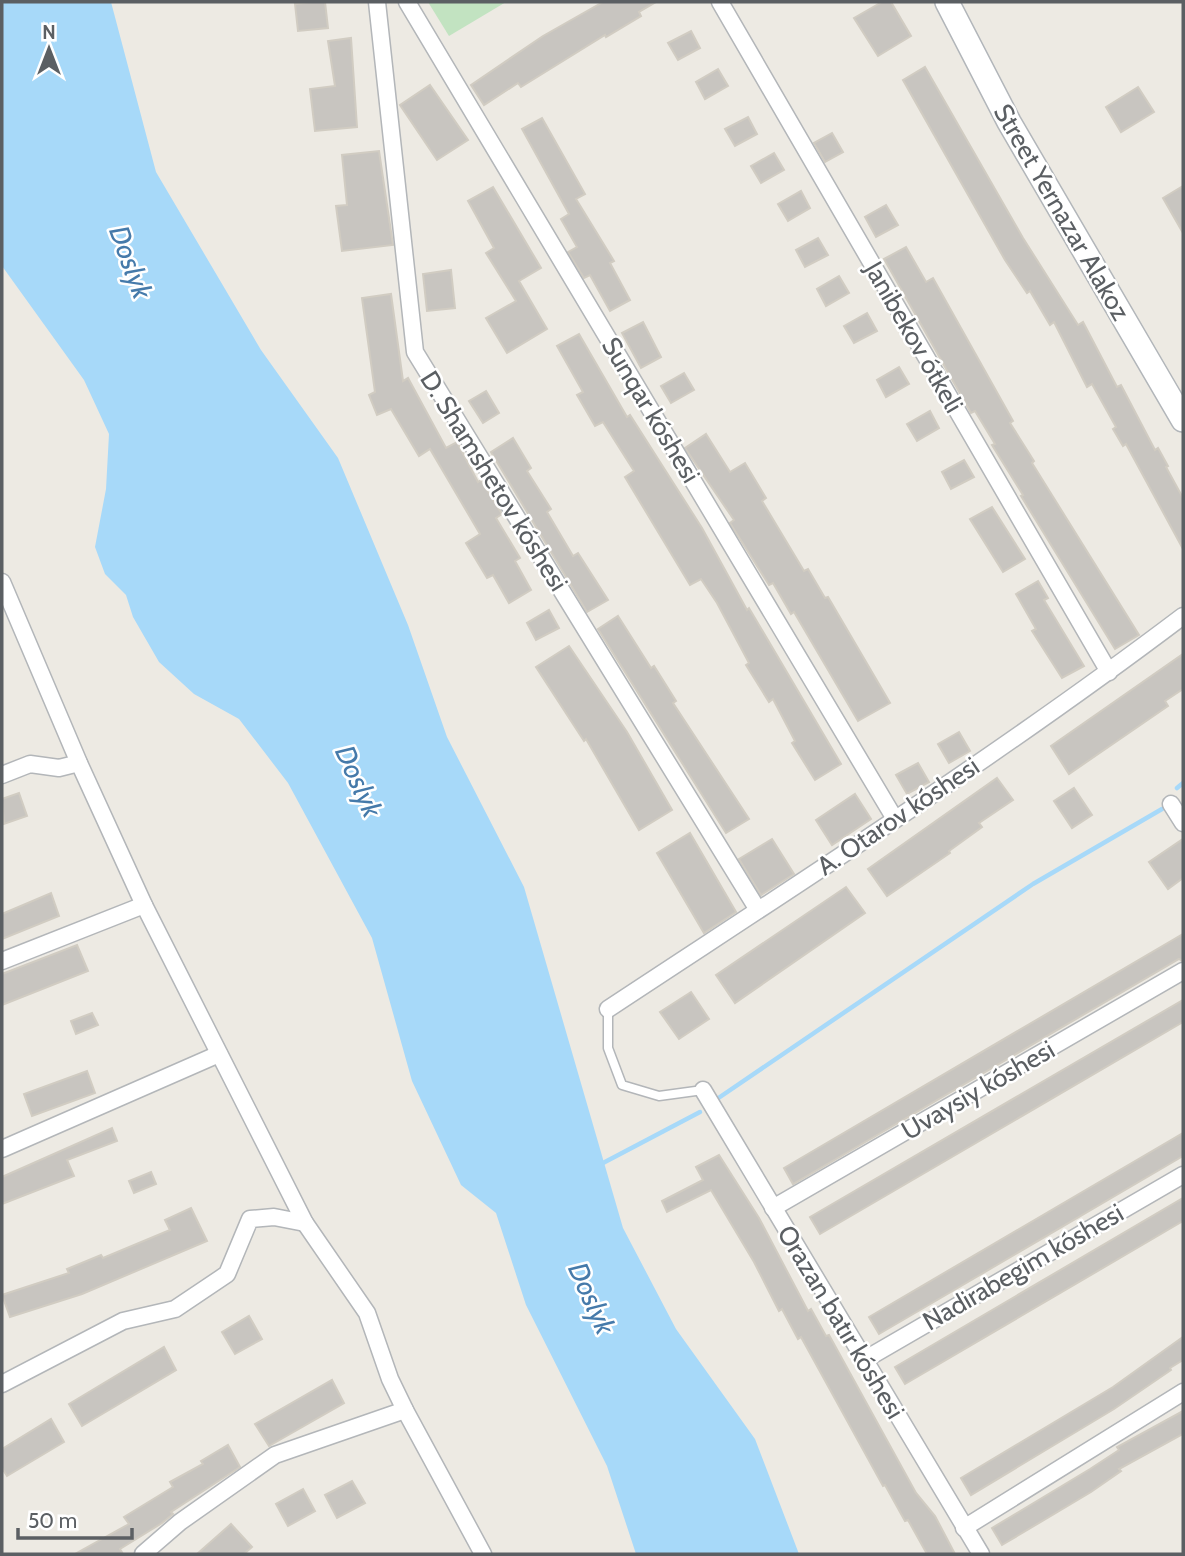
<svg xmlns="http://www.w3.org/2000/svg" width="1185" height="1556" viewBox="0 0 1185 1556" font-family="Cabin,sans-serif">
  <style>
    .green { fill: #c2e3c1 }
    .water { fill: #a7d9f9 }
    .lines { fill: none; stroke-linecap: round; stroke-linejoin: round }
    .stream { stroke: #a7d9f9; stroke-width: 4.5 }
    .building { fill: #c8c5c0; stroke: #d1ccc2; stroke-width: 2 }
    .service-casing { stroke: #b3b6b9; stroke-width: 11 }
    .minor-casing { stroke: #b3b6b9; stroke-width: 19 }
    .secondary-casing { stroke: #b2b6ba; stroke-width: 26 }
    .service { stroke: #fff; stroke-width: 8 }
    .minor { stroke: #fff; stroke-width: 16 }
    .secondary { stroke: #fff; stroke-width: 23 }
    .labels { text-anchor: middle; stroke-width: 5; stroke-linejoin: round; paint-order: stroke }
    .street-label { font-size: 26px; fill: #5b5f63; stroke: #fff }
    .water-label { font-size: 28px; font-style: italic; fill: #457aaa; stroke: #fff }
  </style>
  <rect width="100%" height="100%" fill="#edeae3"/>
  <polygon class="green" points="428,2 506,2 449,36"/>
  <polygon class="water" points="2,2 111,2 156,172 261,350 338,458 408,625 447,737 524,887 623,1228 676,1329 755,1439 799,1554 636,1554 607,1466 526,1305 496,1213 461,1185 412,1081 372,938 288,783 239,719 194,694 159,662 133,617 126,595 105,574 95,547 106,489 109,434 84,380 2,266"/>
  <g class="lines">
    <g class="stream">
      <polyline points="1177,788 1183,783"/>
      <polyline points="717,1099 1033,884 1162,809"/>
      <polyline points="603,1163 700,1112"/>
    </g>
  </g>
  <g class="building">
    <polygon points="312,2 325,2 328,28 298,31 295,4"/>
    <polygon points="603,2 656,2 639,12 641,16 606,37 605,35 521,87 518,83 484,105 471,85 543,36"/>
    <polygon points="882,2 891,2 911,36 878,56 854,18"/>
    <polygon points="691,31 700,48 678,60 668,43"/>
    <polygon points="351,38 357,127 315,131 310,89 335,86 328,41"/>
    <polygon points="925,67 1023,238 1078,325 1083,322 1117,387 1121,385 1155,450 1158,448 1168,466 1166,467 1183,498 1183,549 1126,444 1123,446 1113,429 1116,427 1092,384 1087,387 1054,322 1050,325 1030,291 1027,293 1005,260 903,80"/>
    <polygon points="718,69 728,86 705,99 696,82"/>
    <polygon points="430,85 468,140 437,160 400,105"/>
    <polygon points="1138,87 1154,112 1121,132 1106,107"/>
    <polygon points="748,117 757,134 735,146 725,129"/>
    <polygon points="542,118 585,194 576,199 614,261 610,263 630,300 610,311 590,275 584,278 568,252 577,247 561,219 569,214 522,129"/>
    <polygon points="832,133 843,152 825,162 814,143"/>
    <polygon points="379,151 393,245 342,251 336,206 347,205 342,155"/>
    <polygon points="774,153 784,170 761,183 751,166"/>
    <polygon points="1183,186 1183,233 1163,198"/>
    <polygon points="493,187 541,268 519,281 547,329 507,353 486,318 516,301 486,253 494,248 468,201"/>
    <polygon points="801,191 810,208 788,221 778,204"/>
    <polygon points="886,205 898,225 876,237 865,217"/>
    <polygon points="818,238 828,255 805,267 796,250"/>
    <polygon points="906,247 926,282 933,278 1013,421 1010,423 1034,461 1032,463 1139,635 1115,649 1021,496 1023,495 992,445 995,444 975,411 971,413 884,259"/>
    <polygon points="451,270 455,308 427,311 423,274"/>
    <polygon points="839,276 849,293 826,306 817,289"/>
    <polygon points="391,294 403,381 408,378 446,448 457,442 478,482 481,480 502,514 496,518 520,558 515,561 531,590 509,603 493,575 487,578 466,543 480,534 430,449 419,456 391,409 377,415 369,395 375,392 362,298"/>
    <polygon points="867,313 877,331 854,343 844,326"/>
    <polygon points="643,322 661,357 641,368 622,333"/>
    <polygon points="579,334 627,417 630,415 702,528 747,610 749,608 841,764 815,780 792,743 795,741 773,699 769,702 746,665 749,663 717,603 701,579 690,585 625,477 634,471 603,422 595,426 577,395 583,392 557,346"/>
    <polygon points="899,367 909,384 886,397 877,380"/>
    <polygon points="684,373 694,390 671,403 661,386"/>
    <polygon points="486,391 499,413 483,423 469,401"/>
    <polygon points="930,411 939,428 917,441 907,424"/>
    <polygon points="706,434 730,472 745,463 766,498 762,501 804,571 808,569 825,598 828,597 890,703 858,721 794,612 791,614 773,583 769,585 752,558 730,523 734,520 685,448"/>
    <polygon points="513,438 531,468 527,471 551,509 547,512 573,556 578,553 608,600 587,612 491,452"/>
    <polygon points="964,460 974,477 951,489 942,472"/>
    <polygon points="992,507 1025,559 1003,572 970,519"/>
    <polygon points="1038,581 1048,598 1044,600 1084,666 1062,678 1032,631 1036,629 1016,594"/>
    <polygon points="549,610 559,628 536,640 527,623"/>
    <polygon points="618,616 651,668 654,666 676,701 673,703 749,819 726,833 598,629"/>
    <polygon points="569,646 627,732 672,810 639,830 586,739 584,741 536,667"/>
    <polygon points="1183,654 1183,689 1165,701 1168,706 1069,774 1051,746"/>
    <polygon points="959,732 970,751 949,763 938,744"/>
    <polygon points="918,763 929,782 907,794 896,775"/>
    <polygon points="997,778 1013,800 979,823 982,827 949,851 950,853 887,896 868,869"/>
    <polygon points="1074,788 1092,815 1072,828 1054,801"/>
    <polygon points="19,793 27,816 4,824 2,799"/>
    <polygon points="855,794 871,819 832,845 816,820"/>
    <polygon points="690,833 736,912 704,933 657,853"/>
    <polygon points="772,839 794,874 761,895 739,859"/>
    <polygon points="1183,839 1183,878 1168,889 1149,862"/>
    <polygon points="846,887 865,913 735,1003 716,975"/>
    <polygon points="51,893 59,916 2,939 2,914"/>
    <polygon points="1183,934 1183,961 1179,959 793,1184 784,1168"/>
    <polygon points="77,945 88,971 2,1005 2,974"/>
    <polygon points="691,992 709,1019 679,1039 660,1012"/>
    <polygon points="1183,1000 1183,1022 820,1234 810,1217"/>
    <polygon points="92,1013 98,1025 76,1034 71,1021"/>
    <polygon points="87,1071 95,1093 32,1116 24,1094"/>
    <polygon points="112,1128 117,1141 67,1160 74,1176 2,1204 2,1177"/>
    <polygon points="1183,1133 1183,1156 879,1334 869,1317"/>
    <polygon points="719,1155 759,1218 808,1311 811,1309 826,1336 829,1335 916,1493 935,1516 955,1554 927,1554 908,1520 905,1521 885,1485 883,1486 801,1337 798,1339 782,1309 779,1311 754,1262 711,1190 667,1212 662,1201 703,1180 696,1167"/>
    <polygon points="151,1172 156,1184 134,1193 129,1181"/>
    <polygon points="1183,1198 1183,1221 905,1384 895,1367"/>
    <polygon points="191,1208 207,1241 82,1294 10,1317 2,1295 69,1273 67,1269 101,1255 103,1258 170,1230 165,1220"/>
    <polygon points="249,1316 262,1339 235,1354 222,1332"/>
    <polygon points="1183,1337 1183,1360 1170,1368 1171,1370 1114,1409 971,1495 961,1478 1113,1387"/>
    <polygon points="164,1347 176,1370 82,1426 69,1404"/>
    <polygon points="332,1380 344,1403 269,1446 255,1424"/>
    <polygon points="1183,1411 1183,1434 1119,1469 1121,1471 1091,1492 1002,1545 992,1528 1090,1469 1119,1450 1117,1447"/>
    <polygon points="51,1419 64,1442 7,1476 2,1468 2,1449"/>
    <polygon points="228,1445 240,1467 171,1512 173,1514 162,1523 120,1549 123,1554 75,1554 129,1524 124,1517 173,1487 170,1482 203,1464 201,1461"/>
    <polygon points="352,1481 365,1503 337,1518 325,1495"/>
    <polygon points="303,1489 315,1511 288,1526 276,1504"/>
    <polygon points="231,1524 252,1547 244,1554 197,1554"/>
  </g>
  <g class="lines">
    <defs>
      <polyline id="service" points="608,1009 608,1048 622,1085 659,1096 703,1090"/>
      <g id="minor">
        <polyline points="377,2 415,352 758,910"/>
        <polyline points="407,2 895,819"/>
        <polyline points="720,2 1109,672"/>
        <polyline points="2,582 79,763 144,905 305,1223 367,1313 390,1379 405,1410 483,1554"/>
        <polyline points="2,775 30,764 59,768 79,763"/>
        <polyline points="1171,804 1183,823"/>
        <polyline points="2,961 144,905"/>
        <path d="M608,1009C802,881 998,756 1183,616"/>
        <polyline points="703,1090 981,1554"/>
        <polyline points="2,1149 219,1054"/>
        <polyline points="773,1208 1183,971"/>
        <polyline points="864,1360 1183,1175"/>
        <polyline points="2,1384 123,1321 175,1309 227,1274 250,1219 274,1217 305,1223"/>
        <polyline points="964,1528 1183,1392"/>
        <polyline points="143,1554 180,1522 275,1455 405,1410"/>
      </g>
      <polyline id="secondary" points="947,2 1009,122 1183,420"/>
    </defs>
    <use href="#service" class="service-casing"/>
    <use href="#minor" class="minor-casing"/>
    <use href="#secondary" class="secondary-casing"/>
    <use href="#service" class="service"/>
    <use href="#minor" class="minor"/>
    <use href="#secondary" class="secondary"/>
  </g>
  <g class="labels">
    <g class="street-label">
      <text transform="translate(1062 212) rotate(60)" y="9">Street Yernazar Alakoz</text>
      <text transform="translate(914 337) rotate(60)" y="9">Janibekov ótkeli</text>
      <text transform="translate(651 410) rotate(59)" y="9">Sunqar kóshesi</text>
      <text transform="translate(494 481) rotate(58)" y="9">D. Shamshetov kóshesi</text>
      <text transform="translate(898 816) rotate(-34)" y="9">A. Otarov kóshesi</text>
      <text transform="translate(978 1090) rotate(-30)" y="9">Uvaysiy kóshesi</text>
      <text transform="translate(1023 1267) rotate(-30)" y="9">Nadirabegim kóshesi</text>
      <text transform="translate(841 1322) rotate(59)" y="9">Orazan batır kóshesi</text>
    </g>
    <g class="water-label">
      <text transform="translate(131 262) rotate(70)" y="10">Doslyk</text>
      <text transform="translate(359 781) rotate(66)" y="10">Doslyk</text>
      <text transform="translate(592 1298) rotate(66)" y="10">Doslyk</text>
    </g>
  </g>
  <rect width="1185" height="1556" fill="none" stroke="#5b5f63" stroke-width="7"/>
  <g transform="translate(49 49)" stroke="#ffffff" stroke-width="5" paint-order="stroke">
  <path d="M0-5L12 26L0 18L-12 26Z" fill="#5b5f63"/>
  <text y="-10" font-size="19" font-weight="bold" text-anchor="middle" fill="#5b5f63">N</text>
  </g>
  <path d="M18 1528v10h114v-10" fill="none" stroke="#5b5f63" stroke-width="3.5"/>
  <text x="28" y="1528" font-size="21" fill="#5b5f63" stroke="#ffffff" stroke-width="5" paint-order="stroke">50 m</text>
</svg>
